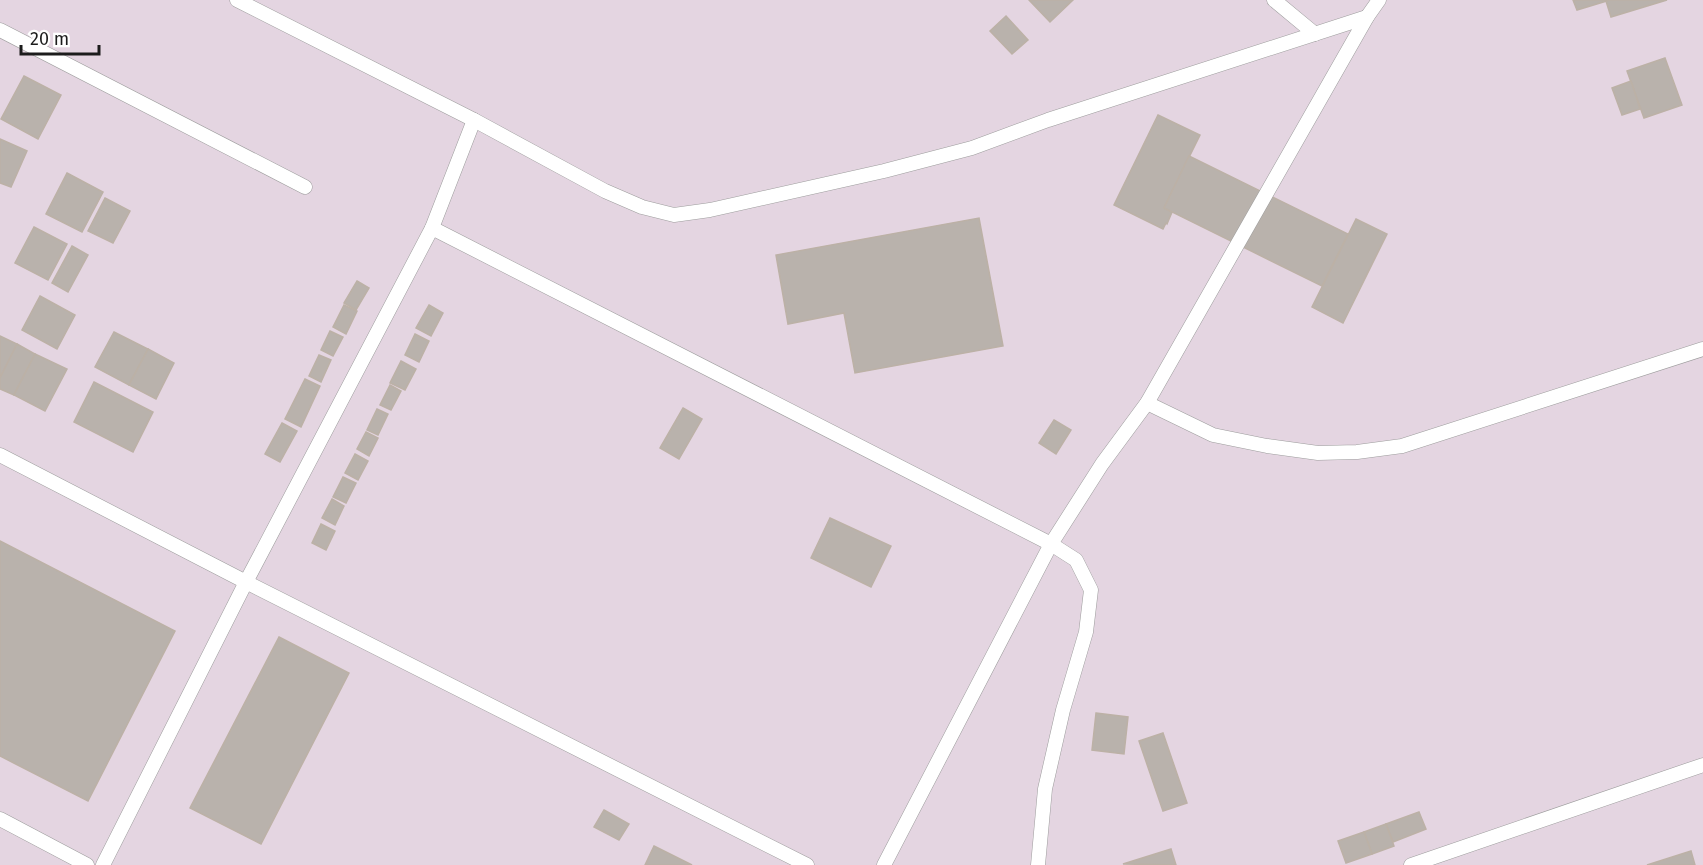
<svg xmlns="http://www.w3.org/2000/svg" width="1703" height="865" viewBox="0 0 1703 865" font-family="'Fira Sans',sans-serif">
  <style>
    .industrial { fill: #e4d5e1 }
    .building { fill: #b9b2ac; stroke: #bcb1a6; stroke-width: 1.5 }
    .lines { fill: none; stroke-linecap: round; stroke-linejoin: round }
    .lane-casing { stroke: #9d9d9d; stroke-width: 15 }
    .lane { stroke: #fff; stroke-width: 14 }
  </style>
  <rect width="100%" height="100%" fill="#ece9e2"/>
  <rect class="industrial" x="0" y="0" width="1703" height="865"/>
  <g class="building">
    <polygon points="1029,0 1073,0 1050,22"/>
    <polygon points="1573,0 1610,0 1577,10"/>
    <polygon points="1610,0 1667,0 1611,17 1606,1"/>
    <polygon points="1006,16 1028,40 1012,54 990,31"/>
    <polygon points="1665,58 1682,105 1644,118 1627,71"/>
    <polygon points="24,76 61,95 38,139 1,119"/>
    <polygon points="1631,81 1640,109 1622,115 1612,88"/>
    <polygon points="1158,115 1200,135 1164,208 1172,212 1167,224 1166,223 1163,229 1114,205"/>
    <polygon points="0,139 27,151 11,187 0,183"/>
    <polygon points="1189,156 1348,234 1322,286 1164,208"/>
    <polygon points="67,173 103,192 82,232 46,214"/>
    <polygon points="105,198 130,211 113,243 88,231"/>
    <polygon points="979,218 1003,346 855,373 844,313 788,324 776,255"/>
    <polygon points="1356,219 1387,234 1343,323 1312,307"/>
    <polygon points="34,227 67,244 48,280 15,263"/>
    <polygon points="72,246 88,255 68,292 52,283"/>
    <polygon points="357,281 369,288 356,310 344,303"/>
    <polygon points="40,296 75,315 57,349 22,330"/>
    <polygon points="344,305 357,311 346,334 333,327"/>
    <polygon points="429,305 443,313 431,336 416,328"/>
    <polygon points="330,331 343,337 333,356 321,350"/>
    <polygon points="114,332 148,349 129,385 95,367"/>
    <polygon points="415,334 429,341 419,362 405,355"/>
    <polygon points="0,336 17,344 0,378"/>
    <polygon points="17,344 35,354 14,395 0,389 0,378"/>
    <polygon points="148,349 174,363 156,399 129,385"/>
    <polygon points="35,354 67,369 45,411 14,395"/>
    <polygon points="319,355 331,360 321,382 309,376"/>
    <polygon points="401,361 416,369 405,390 390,383"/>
    <polygon points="305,379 320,386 301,427 285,419"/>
    <polygon points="94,382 153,412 133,452 74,422"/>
    <polygon points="390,385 401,391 391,410 380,405"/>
    <polygon points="683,408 702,419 679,459 660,448"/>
    <polygon points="377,409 388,414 378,435 367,430"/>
    <polygon points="1054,420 1071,430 1056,454 1039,443"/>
    <polygon points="282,423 297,431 280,462 265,454"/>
    <polygon points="366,432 378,438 369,456 357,449"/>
    <polygon points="355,454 368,461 358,480 345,473"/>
    <polygon points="343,477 356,483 346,503 333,497"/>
    <polygon points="332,499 344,506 335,525 322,518"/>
    <polygon points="830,518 891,546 871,587 811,558"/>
    <polygon points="321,524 335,531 326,550 312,543"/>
    <polygon points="0,541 175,631 88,801 0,756"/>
    <polygon points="279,637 349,673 261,844 190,808"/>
    <polygon points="1096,713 1128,717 1124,754 1092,750"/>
    <polygon points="1163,733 1187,803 1163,811 1139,741"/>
    <polygon points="604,810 629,824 619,840 594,827"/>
    <polygon points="1419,812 1426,829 1393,842 1386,824"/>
    <polygon points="1386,824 1394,846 1372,854 1364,832"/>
    <polygon points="1364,832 1372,854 1346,863 1338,841"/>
    <polygon points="654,846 692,865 645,865"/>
    <polygon points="1171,849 1176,865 1123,864"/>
    <polygon points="1691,851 1695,865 1647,865"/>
  </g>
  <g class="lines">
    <defs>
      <g id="lane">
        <polyline points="237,0 474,120 605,191 642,207 674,215 710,210 884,171 972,148 1048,120 1367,17"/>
        <polyline points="1274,0 1315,34"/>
        <polyline points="0,30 305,187"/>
        <polyline points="432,228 1051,544 1076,560 1091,590 1086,632 1063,710 1045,789 1038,865"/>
        <polyline points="1147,403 1213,435 1267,446 1318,453 1357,452 1402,446 1703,349"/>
        <polyline points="0,455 246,582 807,865"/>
        <polyline points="0,819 87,865"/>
        <polyline points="103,865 246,582 432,228 474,120"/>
        <polyline points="884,865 1051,544 1102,464 1147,403 1367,17 1379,0"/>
        <polyline points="1411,865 1703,765"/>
      </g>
    </defs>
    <use href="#lane" class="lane-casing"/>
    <use href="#lane" class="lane"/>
  </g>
  <path d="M21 45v9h78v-9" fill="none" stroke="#1c1c1c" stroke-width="3"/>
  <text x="30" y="45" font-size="18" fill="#1c1c1c" stroke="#ffffff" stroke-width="4.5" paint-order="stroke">20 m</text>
</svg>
